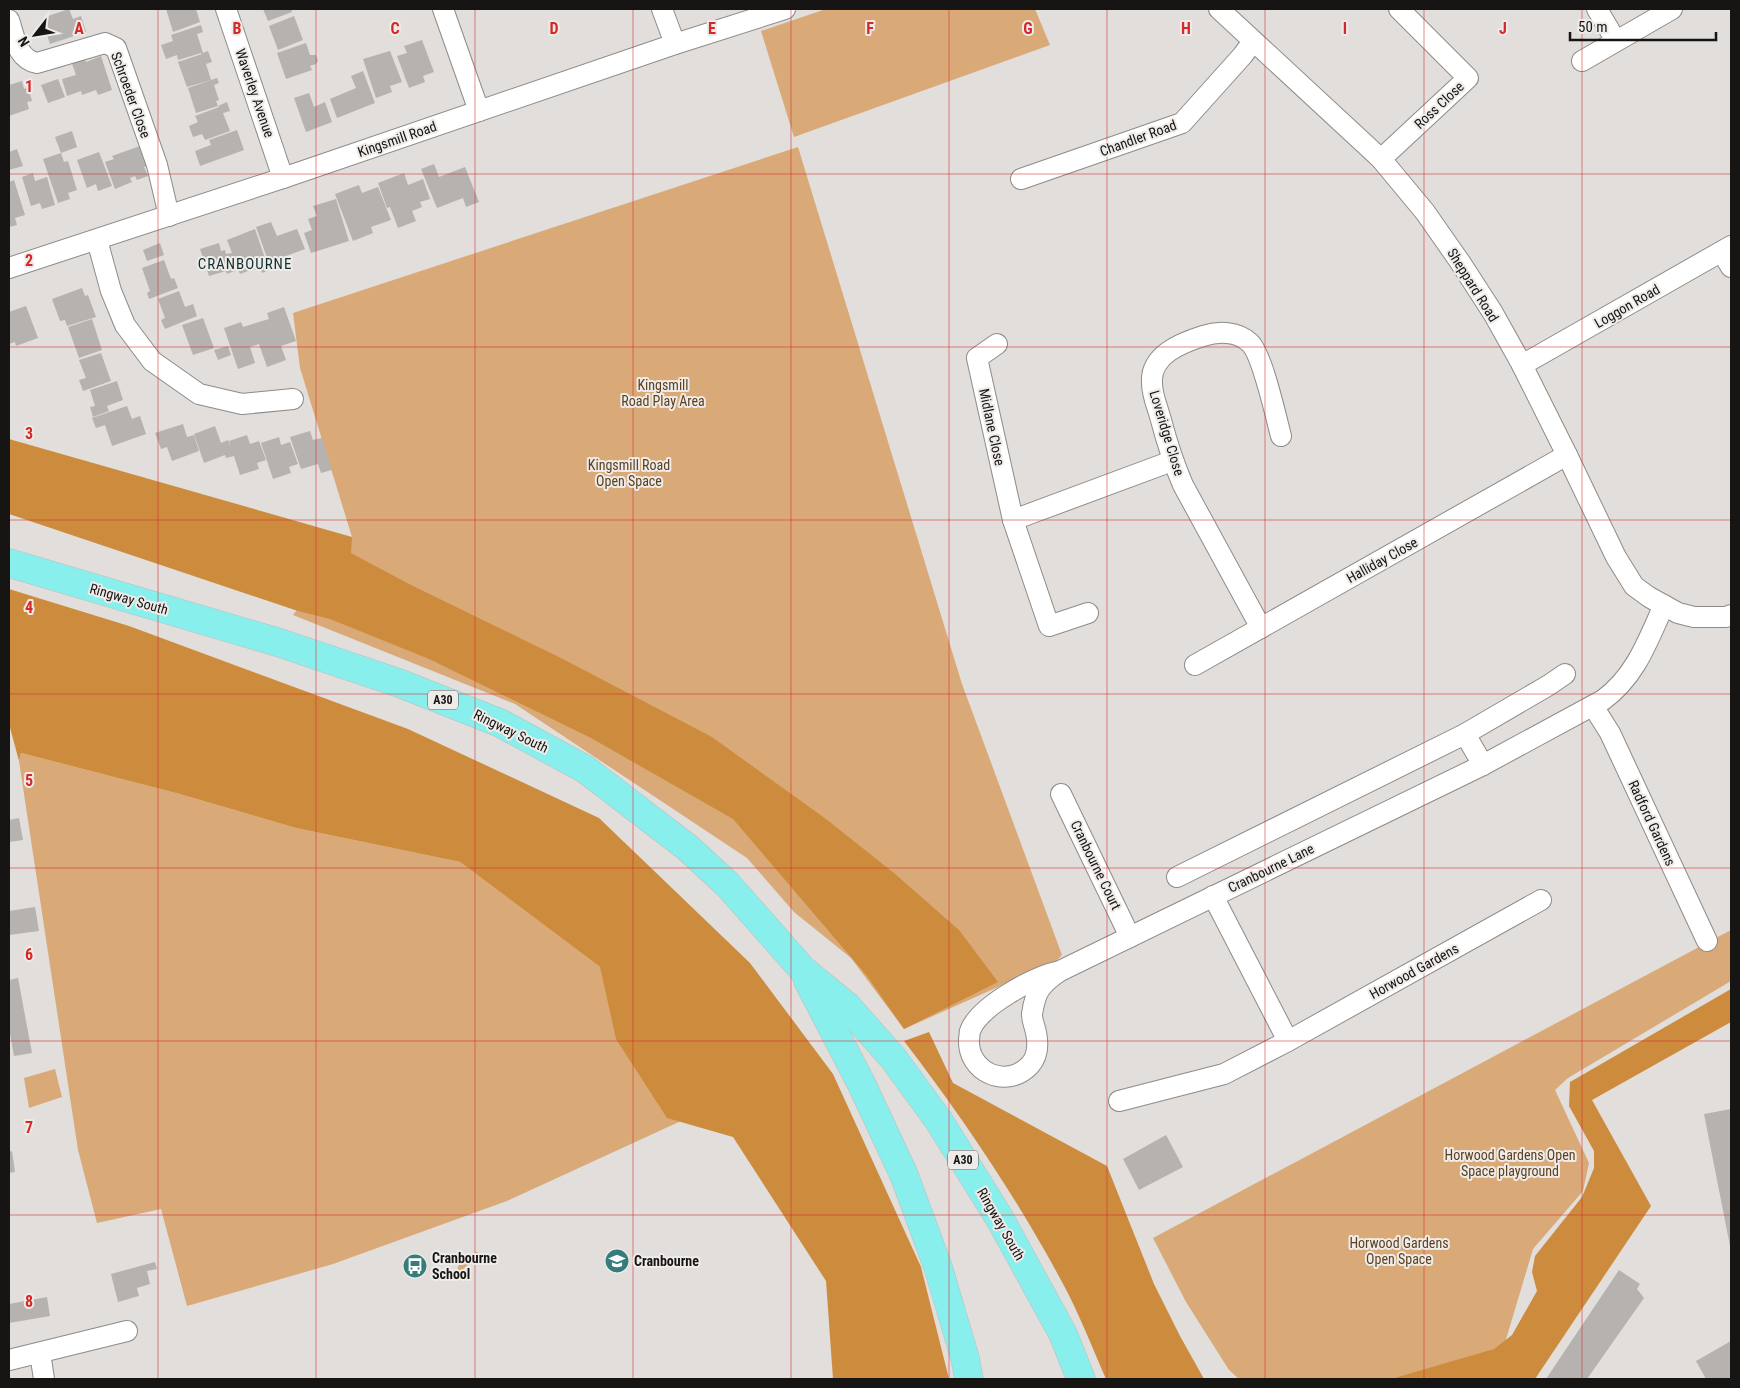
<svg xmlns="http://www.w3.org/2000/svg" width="1740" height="1388" viewBox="0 0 1740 1388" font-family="'Roboto Condensed',sans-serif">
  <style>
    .green { fill: #d9aa77 }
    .forest { fill: #cd8c3d }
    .building { fill: #b5b2af }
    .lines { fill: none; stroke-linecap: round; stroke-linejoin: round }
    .minor-casing { stroke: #8e8b88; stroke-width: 22 }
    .primary-casing { stroke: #bebdbd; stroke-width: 29 }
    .minor { stroke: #fff; stroke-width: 20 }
    .primary { stroke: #89efec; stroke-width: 28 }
    .grid { fill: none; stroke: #d62828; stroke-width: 1; stroke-opacity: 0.55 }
    .labels { text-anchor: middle; stroke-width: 4; stroke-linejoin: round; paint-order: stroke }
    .shield { fill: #efebe8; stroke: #585554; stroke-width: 1 }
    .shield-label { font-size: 12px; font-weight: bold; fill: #171514 }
    .street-label { font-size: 14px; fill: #171514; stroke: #efebe8 }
    .park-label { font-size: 14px; fill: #5c401f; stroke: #efebe8 }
    .poi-label { font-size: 14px; font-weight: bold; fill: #171514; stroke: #efebe8; text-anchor: start }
    .neighbourhood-label { font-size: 15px; letter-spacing: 1px; fill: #0d302f; stroke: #efebe8 }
    .grid-label { font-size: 16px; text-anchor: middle; font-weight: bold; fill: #d62828; stroke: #efebe8; stroke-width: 4; stroke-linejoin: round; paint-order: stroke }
  </style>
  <rect width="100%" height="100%" fill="#e1dedb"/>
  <g class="green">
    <polygon points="826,9 1035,9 1050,45 794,137 761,31"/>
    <polygon points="798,147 962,684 1062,955 1056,961 904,1029 851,958 794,912 747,858 515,704 293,615 352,537 300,368 293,313"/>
    <polygon points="21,753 176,793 296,828 460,862 600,967 718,1104 507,1201 333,1264 187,1306 161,1209 97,1223 78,1150 19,761"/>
    <polygon points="1731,930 1731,981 1568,1078 1555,1090 1589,1163 1583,1191 1533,1249 1504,1346 1478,1379 1239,1379 1229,1370 1186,1302 1153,1238"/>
    <polygon points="55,1069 62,1097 29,1108 24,1078"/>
    <path d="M476,1252L487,1256L480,1265L474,1261L464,1268L460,1278C453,1263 464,1258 476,1252Z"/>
  </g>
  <g class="forest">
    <polygon points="9,439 352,537 351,553 409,584 563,659 712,737 826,819 894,873 959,930 998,982 904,1029 867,976 733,819 591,738 429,659 330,619 298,611 9,514"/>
    <polygon points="9,589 129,626 408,729 599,818 750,963 833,1074 921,1267 949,1379 833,1379 826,1281 733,1137 667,1118 616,1039 600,967 460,862 296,828 176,793 21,753 19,761 9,724"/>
    <polygon points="1731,989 1731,1022 1592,1100 1651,1206 1535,1379 1391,1379 1494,1349 1512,1335 1537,1291 1532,1272 1535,1256 1582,1197 1594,1168 1594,1151 1569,1106 1570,1082"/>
    <path d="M929,1032L953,1083L1107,1166L1154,1284L1180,1336L1204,1379H1106C1092,1347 1079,1313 1062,1282C1017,1198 963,1118 904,1041Z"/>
  </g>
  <g class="building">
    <polygon points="69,9 73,19 81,16 86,32 50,44 46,32 49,30 45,17"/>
    <polygon points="166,9 196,9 200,22 173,32"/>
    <polygon points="263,9 291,9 292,12 268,21"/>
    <polygon points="294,16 303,40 278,50 269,26"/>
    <polygon points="201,25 203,32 197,34 203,53 208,51 212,62 206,64 211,80 187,87 178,62 202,54 201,53 178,60 177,55 166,59 161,45 173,41 171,35"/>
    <polygon points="422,40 434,72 423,76 425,82 409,88 397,56 407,53 404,46"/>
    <polygon points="306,43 310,55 316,55 318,61 316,64 310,66 312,70 286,79 277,53"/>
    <polygon points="390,51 402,82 390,86 392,92 376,98 363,59"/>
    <polygon points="101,56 112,90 98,95 96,90 82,95 81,91 67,96 62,79 76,75 71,61 84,57 86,62"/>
    <polygon points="363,71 375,103 337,118 330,99 356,88 351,76"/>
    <polygon points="217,78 219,83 214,85 219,100 216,101 218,106 227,102 230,111 223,113 230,131 205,140 202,134 193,137 189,126 198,122 195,116 219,107 218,106 196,113 188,88"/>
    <polygon points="58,79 65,97 48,103 41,85"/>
    <polygon points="22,81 24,89 28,87 32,101 27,102 29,109 9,116 9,85"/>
    <polygon points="309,93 314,107 325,102 332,122 306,132 294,98"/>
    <polygon points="237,130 244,150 200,166 195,151 211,145 209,140"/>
    <polygon points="72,131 77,147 61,153 55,137"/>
    <polygon points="140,146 147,166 144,167 148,176 137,180 135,176 130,178 132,182 115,189 105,162 114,159 112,156"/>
    <polygon points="17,149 23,166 9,170 9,152"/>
    <polygon points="99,152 112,186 98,191 96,184 87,188 77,160"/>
    <polygon points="61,153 64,162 68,161 77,190 68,193 70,199 58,203 43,159"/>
    <polygon points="434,164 439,177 465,167 479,202 466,207 463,198 437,208 421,169"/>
    <polygon points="33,173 35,181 47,177 55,205 42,209 40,203 31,206 22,177"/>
    <polygon points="404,173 408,185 423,179 430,199 420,202 422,207 412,211 416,221 398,228 390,207 387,208 378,183"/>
    <polygon points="14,180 25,215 15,218 17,225 9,227 9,182"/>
    <polygon points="359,185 362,193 378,187 391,220 371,227 373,233 353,241 335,194"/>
    <polygon points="336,199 349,241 311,253 304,233 312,230 308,219 317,216 313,206"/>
    <polygon points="271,222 277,236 297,229 305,249 278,259 279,263 270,266 256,227"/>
    <polygon points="255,229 269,270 262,273 260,268 255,270 252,263 246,266 248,271 240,274 235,263 237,270 227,274 226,271 209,276 200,249 219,243 221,251 225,250 226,254 232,253 227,240"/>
    <polygon points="160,243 164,255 147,261 143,250"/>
    <polygon points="164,260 171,279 174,278 178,288 149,299 147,293 150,291 142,268"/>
    <polygon points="82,288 85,296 88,295 96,317 67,326 65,320 60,321 52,299"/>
    <polygon points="179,291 185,307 193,304 197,316 165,329 161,320 165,318 158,299"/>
    <polygon points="26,306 38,338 16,346 15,342 9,344 9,312"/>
    <polygon points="284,307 296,341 281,346 286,360 267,367 259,344 250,347 255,363 238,369 224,328 241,322 243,327 269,319 267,313"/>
    <polygon points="203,318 214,348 193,355 182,325"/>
    <polygon points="92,319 102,350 79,358 68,327"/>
    <polygon points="228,346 231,355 218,360 214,350"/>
    <polygon points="101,353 111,381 83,391 79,380 86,378 79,360"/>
    <polygon points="117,381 123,400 107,406 109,411 93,417 90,407 95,406 90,390"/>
    <polygon points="127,406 132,419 140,416 146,434 112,446 105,425 96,428 92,418"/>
    <polygon points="183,424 187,437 194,435 199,451 172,461 167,447 161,449 155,433"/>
    <polygon points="215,426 221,443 228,440 231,448 229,441 247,435 250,444 259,441 266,460 257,463 259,469 240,475 234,456 226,458 225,455 204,463 194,434"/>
    <polygon points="310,431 313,440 322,438 332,470 321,473 318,464 301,469 290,437"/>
    <polygon points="279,437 281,445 290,442 298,464 289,467 291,473 273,479 261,443"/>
    <polygon points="19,818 23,840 9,842 9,820"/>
    <polygon points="35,907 39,931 9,935 9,911"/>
    <polygon points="18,978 32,1053 14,1056 9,1028 9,980"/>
    <polygon points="1731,1109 1731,1246 1730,1246 1704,1114"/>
    <polygon points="1166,1135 1183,1167 1139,1190 1123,1159"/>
    <polygon points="12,1151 15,1172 9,1173 9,1152"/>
    <polygon points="155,1262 157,1269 147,1271 150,1284 137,1288 139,1296 118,1302 111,1274"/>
    <polygon points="1619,1270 1640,1284 1637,1289 1644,1298 1587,1379 1546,1379"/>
    <polygon points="47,1297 50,1316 9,1323 9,1304"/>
    <polygon points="1731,1341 1731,1379 1706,1379 1696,1361"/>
  </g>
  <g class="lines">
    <defs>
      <g id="minor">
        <polyline points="226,9 283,178"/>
        <polyline points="443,9 479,111"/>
        <polyline points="662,9 675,44"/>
        <polyline points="1219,9 1381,159 1425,212 1460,262 1493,313 1522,365 1567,455 1616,557 1634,586 1649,597 1678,613 1694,617 1726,617 1731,615"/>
        <polyline points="1597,9 1616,41"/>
        <path d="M9,20C15,38 17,59 37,63L105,43L116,48L157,165L169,216"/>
        <polyline points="1582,61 1672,9"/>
        <polyline points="1381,159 1468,78 1399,9"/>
        <polyline points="1021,179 1182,123 1243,55 1253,41"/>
        <polyline points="97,240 111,291 125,325 152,361 199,394 242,404 293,399"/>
        <polyline points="1722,252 1731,267"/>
        <polyline points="9,268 283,178 675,44 785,9"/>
        <polyline points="997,344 977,358 1013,520 1049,626 1088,613"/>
        <polyline points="1522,365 1731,246"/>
        <polyline points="1013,520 1172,461"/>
        <path d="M1261,628L1183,485C1174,464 1167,443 1161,420C1158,408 1152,396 1152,383C1150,355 1181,343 1203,336C1218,331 1238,331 1250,343C1262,354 1276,417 1281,436"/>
        <polyline points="1195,665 1567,455"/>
        <polyline points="1593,706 1610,733 1707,941"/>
        <polyline points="1465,734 1483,765"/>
        <polyline points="1061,794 1130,937"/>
        <polyline points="1177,877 1465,734 1549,685 1565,674"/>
        <polyline points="1213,896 1288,1041"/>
        <path d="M1060,971C1035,976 979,1006 970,1031C969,1033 970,1036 969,1039C967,1072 1007,1090 1030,1065C1040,1054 1038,1038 1034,1025C1033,1022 1032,1017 1032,1014C1033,1007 1036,994 1040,989C1045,981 1053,976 1060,971L1483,765L1603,700C1636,676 1648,640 1664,605"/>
        <polyline points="1119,1101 1224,1074 1288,1041 1541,900"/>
        <polyline points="40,1353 44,1379"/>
        <polyline points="9,1360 127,1331"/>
      </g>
      <g id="primary">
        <polyline points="9,563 277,642 399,683 500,723 585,769 688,848 728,885 803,970 847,1006 893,1058 939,1121 1000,1219 1063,1334 1081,1379"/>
        <polyline points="808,981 862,1085 904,1175 938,1267 965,1358 969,1379"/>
      </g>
    </defs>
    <use href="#minor" class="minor-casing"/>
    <use href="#primary" class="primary-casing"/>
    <use href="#minor" class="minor"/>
    <use href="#primary" class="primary"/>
  </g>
  <path class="grid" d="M158,9V1379M316,9V1379M475,9V1379M633,9V1379M791,9V1379M949,9V1379M1107,9V1379M1265,9V1379M1424,9V1379M1582,9V1379M9,174H1731M9,347H1731M9,520H1731M9,694H1731M9,868H1731M9,1041H1731M9,1215H1731"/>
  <defs>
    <symbol id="school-disc" viewBox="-11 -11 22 22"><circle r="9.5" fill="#357d7b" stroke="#efebe8"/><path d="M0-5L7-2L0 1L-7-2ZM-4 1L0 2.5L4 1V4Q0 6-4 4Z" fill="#fff"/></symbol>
    <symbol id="bus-disc" viewBox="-11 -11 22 22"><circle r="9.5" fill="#357d7b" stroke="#efebe8"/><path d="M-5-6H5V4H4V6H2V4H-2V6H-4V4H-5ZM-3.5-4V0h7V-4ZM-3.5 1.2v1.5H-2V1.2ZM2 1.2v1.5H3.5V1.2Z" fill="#fff"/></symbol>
  </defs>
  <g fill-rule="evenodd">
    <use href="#school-disc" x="603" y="1247" width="28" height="28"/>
    <use href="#bus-disc" x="401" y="1252" width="28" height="28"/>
  </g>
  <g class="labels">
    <g class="shield">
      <rect x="428" y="690.5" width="30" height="19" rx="4"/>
      <rect x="948" y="1150.5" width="30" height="19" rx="4"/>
    </g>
    <g class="shield-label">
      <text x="443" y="704">A30</text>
      <text x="963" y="1164">A30</text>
    </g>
    <g class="street-label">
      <text transform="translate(255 93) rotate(71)" y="5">Waverley Avenue</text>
      <text transform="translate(131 95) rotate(70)" y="5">Schroeder Close</text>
      <text transform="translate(1439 105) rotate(-43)" y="5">Ross Close</text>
      <text transform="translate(1138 138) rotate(-20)" y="5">Chandler Road</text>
      <text transform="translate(397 139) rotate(-19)" y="5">Kingsmill Road</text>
      <text transform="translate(1473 285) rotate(58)" y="5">Sheppard Road</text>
      <text transform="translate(1627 306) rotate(-30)" y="5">Loggon Road</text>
      <text transform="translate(992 427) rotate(78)" y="5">Midlane Close</text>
      <text transform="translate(1167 433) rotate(73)" y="5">Loveridge Close</text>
      <text transform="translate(1382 560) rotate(-29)" y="5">Halliday Close</text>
      <text transform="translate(129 599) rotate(16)" y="5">Ringway South</text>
      <text transform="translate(511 731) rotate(26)" y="5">Ringway South</text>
      <text transform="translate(1652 823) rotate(65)" y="5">Radford Gardens</text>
      <text transform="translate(1096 865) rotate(64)" y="5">Cranbourne Court</text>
      <text transform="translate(1271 868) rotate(-26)" y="5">Cranbourne Lane</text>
      <text transform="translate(1414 971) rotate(-29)" y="5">Horwood Gardens</text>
      <text transform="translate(1001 1224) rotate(60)" y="5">Ringway South</text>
    </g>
    <g class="park-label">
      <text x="663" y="390">Kingsmill<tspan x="663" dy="16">Road Play Area</tspan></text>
      <text x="629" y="470">Kingsmill Road<tspan x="629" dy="16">Open Space</tspan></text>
      <text x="1510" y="1160">Horwood Gardens Open<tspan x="1510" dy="16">Space playground</tspan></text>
      <text x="1399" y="1248">Horwood Gardens<tspan x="1399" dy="16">Open Space</tspan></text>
    </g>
    <g class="poi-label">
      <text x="432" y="1263">Cranbourne<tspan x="432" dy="16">School</tspan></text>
      <text x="634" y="1266">Cranbourne</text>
    </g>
    <g class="neighbourhood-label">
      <text x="245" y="269">CRANBOURNE</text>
    </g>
  </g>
  <g class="grid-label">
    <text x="79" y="34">A</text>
    <text x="237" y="34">B</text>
    <text x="395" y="34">C</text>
    <text x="554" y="34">D</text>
    <text x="712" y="34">E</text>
    <text x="870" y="34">F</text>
    <text x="1028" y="34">G</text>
    <text x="1186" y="34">H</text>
    <text x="1345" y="34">I</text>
    <text x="1503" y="34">J</text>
    <text x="29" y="92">1</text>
    <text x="29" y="266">2</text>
    <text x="29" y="439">3</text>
    <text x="29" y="613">4</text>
    <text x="29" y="786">5</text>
    <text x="29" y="960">6</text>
    <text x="29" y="1133">7</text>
    <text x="29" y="1307">8</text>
  </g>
  <rect width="1740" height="1388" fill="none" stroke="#171514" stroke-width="20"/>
  <g transform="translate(35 35) rotate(239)" stroke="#efebe8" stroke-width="4" paint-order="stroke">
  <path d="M0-4L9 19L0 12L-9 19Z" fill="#171514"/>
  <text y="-8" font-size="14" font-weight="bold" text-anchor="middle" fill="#171514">N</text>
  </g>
  <path d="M1570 32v8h146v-8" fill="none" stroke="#171514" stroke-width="2.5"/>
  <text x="1578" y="32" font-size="15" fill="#171514" stroke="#efebe8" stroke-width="4" paint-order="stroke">50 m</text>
</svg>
